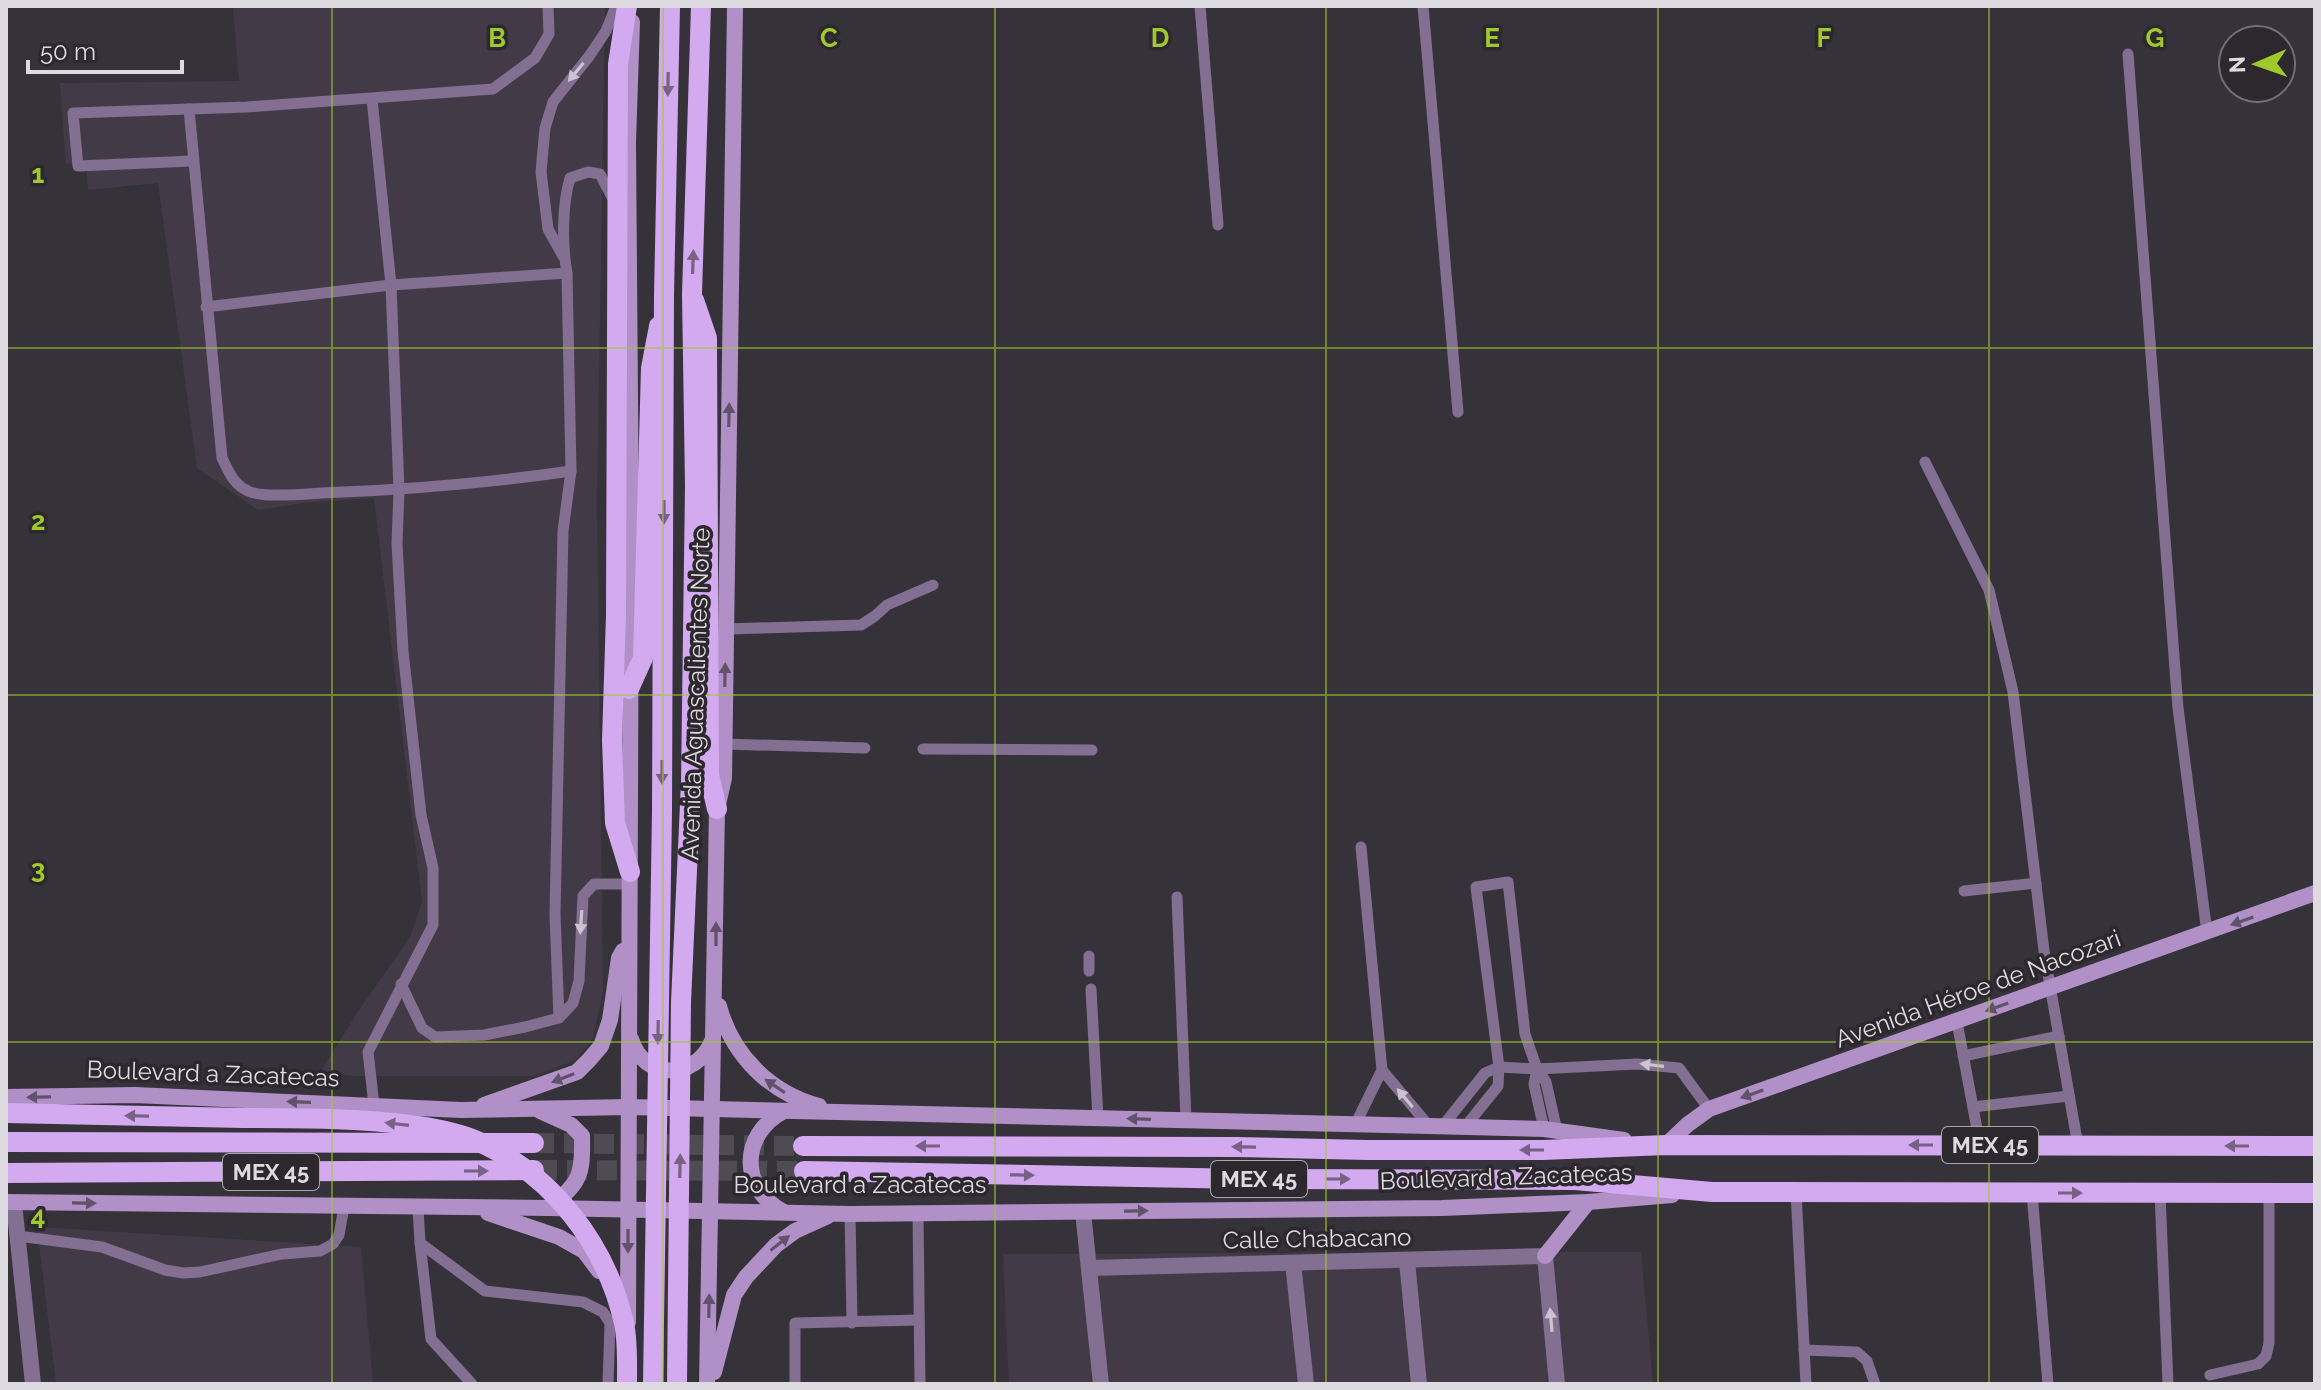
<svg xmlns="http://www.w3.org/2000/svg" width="2321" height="1390" viewBox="0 0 2321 1390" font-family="Raleway,sans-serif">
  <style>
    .built { fill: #423b47 }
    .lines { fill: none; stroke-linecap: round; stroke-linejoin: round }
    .primary-tunnel { stroke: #4f4b52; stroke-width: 20; stroke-dasharray: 20 10; stroke-linecap: butt }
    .lane { stroke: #836f91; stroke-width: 11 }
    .street { stroke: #836f91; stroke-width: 16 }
    .secondary { stroke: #b090c6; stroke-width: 16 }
    .primary { stroke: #d3a9ef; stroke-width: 20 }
    .primary-bridge { stroke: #d3a9ef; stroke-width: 20 }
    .oneway { fill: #ccc5d0 }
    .oneway2 { fill: #776285 }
    .oneway3 { fill: #61526b }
    .grid { fill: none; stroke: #a0c92b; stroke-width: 2; stroke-opacity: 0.55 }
    .labels { text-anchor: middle; stroke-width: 7; stroke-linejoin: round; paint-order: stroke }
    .shield { fill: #2c282e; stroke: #a9a5ab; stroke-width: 2 }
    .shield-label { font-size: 22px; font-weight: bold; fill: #dedbe0 }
    .street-label { font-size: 24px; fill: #dedbe0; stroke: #2c282e }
    .grid-label { font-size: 26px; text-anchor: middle; font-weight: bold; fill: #a0c92b; stroke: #2c282e; stroke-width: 7; stroke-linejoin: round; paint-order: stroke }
  </style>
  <rect width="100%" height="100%" fill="#363239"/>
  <g class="built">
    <polygon points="233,6 605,6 597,503 603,992 593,1038 576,1060 534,1076 354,1076 321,1071 357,1013 410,937 422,902 374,498 303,503 258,510 197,468 158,183 88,190 86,163 66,164 60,83 239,81"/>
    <polygon points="37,1227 361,1247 373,1384 56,1384"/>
    <polygon points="1641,1252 1653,1384 1009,1384 1003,1254"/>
  </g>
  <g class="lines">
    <g class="primary-tunnel">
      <polyline points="534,1143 803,1146"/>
      <polyline points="537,1170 804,1171"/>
    </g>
    <g class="lane">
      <polyline points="1200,6 1218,225"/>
      <polyline points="1423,6 1458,412"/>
      <polyline points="2128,54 2178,708 2207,933"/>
      <polyline points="372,99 391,285 399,490 397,544 403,651 421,815 433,868 433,925 368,1052 374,1105"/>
      <path d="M189,109L222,458C229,472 233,484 248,491C261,498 305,494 321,493C405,490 488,483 571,471"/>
      <polyline points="192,161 78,166 73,113 247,107 493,89 535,58 549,34 548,6"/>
      <polyline points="563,256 548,229 541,172 545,128 553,102 590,55 606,31 616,6"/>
      <polyline points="206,307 391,285 567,273"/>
      <polyline points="1925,462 1989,590 2013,692 2044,951 2078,1146"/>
      <polyline points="726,629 861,625 875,616 887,605 933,585"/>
      <polyline points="724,744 865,748"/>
      <polyline points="923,749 1092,750"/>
      <polyline points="1964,891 2036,883"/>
      <polyline points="1177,897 1186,1120"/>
      <polyline points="1089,956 1089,971"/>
      <polyline points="401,984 422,1028 435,1037 484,1035 525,1027 559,1018 573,1003 579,981 583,896 594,884 630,884"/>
      <polyline points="1091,989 1098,1118"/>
      <path d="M559,1018L555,915L563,531L571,471L567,273C562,245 562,205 570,178L588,172L600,174L614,201"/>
      <polyline points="1957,1022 1980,1145"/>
      <polyline points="1963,1056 2059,1036"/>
      <polyline points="1537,1069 1534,1084 1544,1129"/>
      <polyline points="1382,1070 1429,1126"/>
      <polyline points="1973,1107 2069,1096"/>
      <polyline points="1355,1125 1382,1070 1361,847"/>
      <polyline points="1442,1127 1485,1073 1499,1067 1537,1069 1637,1064 1679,1068 1709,1109"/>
      <polyline points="1465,1127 1498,1086 1499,1067 1476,887 1508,882 1525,1034 1537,1069 1546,1082 1557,1131"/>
      <polyline points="1796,1192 1806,1384"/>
      <polyline points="2032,1193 2048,1384"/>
      <polyline points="2160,1193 2168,1384"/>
      <polyline points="418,1208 420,1243 431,1339 472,1384"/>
      <polyline points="918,1213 920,1384"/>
      <polyline points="850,1214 852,1323"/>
      <polyline points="18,1236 102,1247 165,1270 183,1273 200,1272 282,1254 320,1251 333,1244 339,1235 344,1207"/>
      <polyline points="420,1243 485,1291 583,1302 603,1312 610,1323 608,1384"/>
      <polyline points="1804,1350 1857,1352 1867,1361 1875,1384"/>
      <polyline points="2210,1375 2258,1364 2266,1356 2269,1343 2269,1193"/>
      <polyline points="795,1384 795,1323 918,1320"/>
    </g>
    <g class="street">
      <polyline points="14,1203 33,1384"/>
      <polyline points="1083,1212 1101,1384"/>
      <polyline points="1407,1261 1419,1384"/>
      <polyline points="1293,1263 1306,1384"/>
      <polyline points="1089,1268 1545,1256 1557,1384"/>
    </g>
    <g class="secondary">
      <path d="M719,1006C732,1055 770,1093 819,1106"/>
      <path d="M631,1039C644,1081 696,1080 712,1041"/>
      <polyline points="6,1097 135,1095 461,1110 629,1107 1429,1126 1544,1129 1624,1140"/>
      <polyline points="484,1105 577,1072 589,1060 601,1046 610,1020 619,958 623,951"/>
      <path d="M540,1111L571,1125L582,1136C583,1176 580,1182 550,1207"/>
      <polyline points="1659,1144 1666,1145 1687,1125 1709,1109 2315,893"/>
      <polyline points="6,1202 548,1208 850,1214 1442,1208 1588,1202 1672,1195"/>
      <path d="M784,1212C739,1189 740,1134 784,1111"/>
      <polyline points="488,1213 559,1237 584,1251 599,1271"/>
      <polyline points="1545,1256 1588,1202"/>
      <polyline points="628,1322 631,529 628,142 632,22"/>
      <polyline points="714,1372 734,1295 746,1277 776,1245 795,1231 828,1216"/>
      <polyline points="707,1384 717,809 724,778 735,6"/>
    </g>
    <g class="primary">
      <polyline points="694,300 707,338 709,775 717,809"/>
      <polyline points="629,689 643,658 651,368 659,326"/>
      <polyline points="612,740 615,823 630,872"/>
      <polyline points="6,1142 534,1143"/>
      <polyline points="803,1146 1237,1147 1367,1150 1543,1150 1666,1145 2315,1146"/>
      <polyline points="804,1171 1247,1179 1575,1180 1712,1192 2315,1193"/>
      <polyline points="6,1173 534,1170"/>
    </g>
    <g class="primary-bridge">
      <polyline points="612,740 616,615 618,64 627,6"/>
      <path d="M6,1113C85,1115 164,1117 243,1118C301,1118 360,1118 418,1126C438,1129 459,1133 477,1141C552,1174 606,1244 624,1323C628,1342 627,1365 627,1384"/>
      <polyline points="653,1384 662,811 664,295 670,6"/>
      <polyline points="677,1384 681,1002 691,782 695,486 692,294 701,6"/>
    </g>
  </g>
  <defs><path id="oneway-solid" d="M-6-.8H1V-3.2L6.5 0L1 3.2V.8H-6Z" transform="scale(2)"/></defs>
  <g class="oneway">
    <use href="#oneway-solid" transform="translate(576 72) rotate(129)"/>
    <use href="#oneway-solid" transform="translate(581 922) rotate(94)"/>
    <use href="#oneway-solid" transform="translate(1652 1065) rotate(-173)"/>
    <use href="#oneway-solid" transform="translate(1405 1098) rotate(-130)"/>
    <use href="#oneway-solid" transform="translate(1551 1320) rotate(-95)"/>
  </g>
  <g class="oneway2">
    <use href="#oneway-solid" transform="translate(668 84) rotate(91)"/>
    <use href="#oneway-solid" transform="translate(693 262) rotate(-88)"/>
    <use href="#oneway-solid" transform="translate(664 512) rotate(90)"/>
    <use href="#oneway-solid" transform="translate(662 772) rotate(90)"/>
    <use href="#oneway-solid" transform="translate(658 1032) rotate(91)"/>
    <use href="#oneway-solid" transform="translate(137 1116) rotate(-179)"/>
    <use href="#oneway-solid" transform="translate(397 1124) rotate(-173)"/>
    <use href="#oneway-solid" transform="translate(1921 1145) rotate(-180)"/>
    <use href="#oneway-solid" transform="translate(928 1146) rotate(-180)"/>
    <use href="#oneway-solid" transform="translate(2237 1146) rotate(-180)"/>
    <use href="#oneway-solid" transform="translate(1244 1147) rotate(-179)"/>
    <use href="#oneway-solid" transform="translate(1532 1150) rotate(180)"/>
    <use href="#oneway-solid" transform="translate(680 1166) rotate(-89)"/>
    <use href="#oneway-solid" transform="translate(476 1171)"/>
    <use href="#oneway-solid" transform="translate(1022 1175) rotate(1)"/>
    <use href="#oneway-solid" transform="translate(1338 1179)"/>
    <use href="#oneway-solid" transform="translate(2070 1193)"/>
  </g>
  <g class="oneway3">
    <use href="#oneway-solid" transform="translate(729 415) rotate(-89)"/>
    <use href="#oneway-solid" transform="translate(725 675) rotate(-89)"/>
    <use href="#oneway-solid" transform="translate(2242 921) rotate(161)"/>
    <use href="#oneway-solid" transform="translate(716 934) rotate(-90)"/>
    <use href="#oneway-solid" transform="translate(1997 1007) rotate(160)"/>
    <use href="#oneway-solid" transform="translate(563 1078) rotate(159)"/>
    <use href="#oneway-solid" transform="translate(775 1086) rotate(-146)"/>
    <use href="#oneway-solid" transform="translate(1752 1094) rotate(161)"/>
    <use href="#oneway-solid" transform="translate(39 1097) rotate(179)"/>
    <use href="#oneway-solid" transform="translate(299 1102) rotate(-178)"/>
    <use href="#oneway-solid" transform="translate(1139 1119) rotate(-178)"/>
    <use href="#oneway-solid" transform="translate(84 1203) rotate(1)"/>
    <use href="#oneway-solid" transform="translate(1136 1211) rotate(-1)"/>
    <use href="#oneway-solid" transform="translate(628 1241) rotate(90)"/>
    <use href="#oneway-solid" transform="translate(780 1243) rotate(-38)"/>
    <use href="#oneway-solid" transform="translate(709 1306) rotate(-89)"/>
  </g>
  <path class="grid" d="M332,6V1384M663,6V1384M995,6V1384M1326,6V1384M1658,6V1384M1989,6V1384M6,348H2315M6,695H2315M6,1042H2315"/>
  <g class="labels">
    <g class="shield">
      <rect x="1942" y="1127" width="96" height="36" rx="6"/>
      <rect x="223" y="1154" width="96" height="36" rx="6"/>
      <rect x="1211" y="1161" width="96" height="36" rx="6"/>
    </g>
    <g class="shield-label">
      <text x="1990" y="1153">MEX 45</text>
      <text x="271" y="1180">MEX 45</text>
      <text x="1259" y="1187">MEX 45</text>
    </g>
    <g class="street-label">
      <text transform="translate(696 694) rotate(-88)" y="8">Avenida Aguascalientes Norte</text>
      <text transform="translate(1978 989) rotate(-20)" y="8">Avenida Héroe de Nacozari</text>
      <text transform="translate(213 1074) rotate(2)" y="8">Boulevard a Zacatecas</text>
      <text transform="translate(1506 1177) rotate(-2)" y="8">Boulevard a Zacatecas</text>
      <text x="860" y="1193">Boulevard a Zacatecas</text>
      <text transform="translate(1317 1239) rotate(-1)" y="8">Calle Chabacano</text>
    </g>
  </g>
  <g class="grid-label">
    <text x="497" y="47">B</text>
    <text x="829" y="47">C</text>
    <text x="1160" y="47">D</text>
    <text x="1492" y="47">E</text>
    <text x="1824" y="47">F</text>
    <text x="2155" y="47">G</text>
    <text x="38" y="183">1</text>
    <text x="38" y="530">2</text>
    <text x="38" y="878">3</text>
    <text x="38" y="1225">4</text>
  </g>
  <rect width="2321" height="1390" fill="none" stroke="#dedbe0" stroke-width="16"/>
  <g transform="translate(2257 64) rotate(268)"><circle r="38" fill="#2c282e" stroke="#737075" stroke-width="2"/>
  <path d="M0-6L14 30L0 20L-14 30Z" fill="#a0c92b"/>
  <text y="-12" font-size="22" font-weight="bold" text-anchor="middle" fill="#dedbe0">N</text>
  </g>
  <path d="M28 60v12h154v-12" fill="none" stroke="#dedbe0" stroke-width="4"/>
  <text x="40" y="60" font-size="24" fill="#dedbe0" stroke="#2c282e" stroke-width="6" paint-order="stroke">50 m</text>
</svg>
